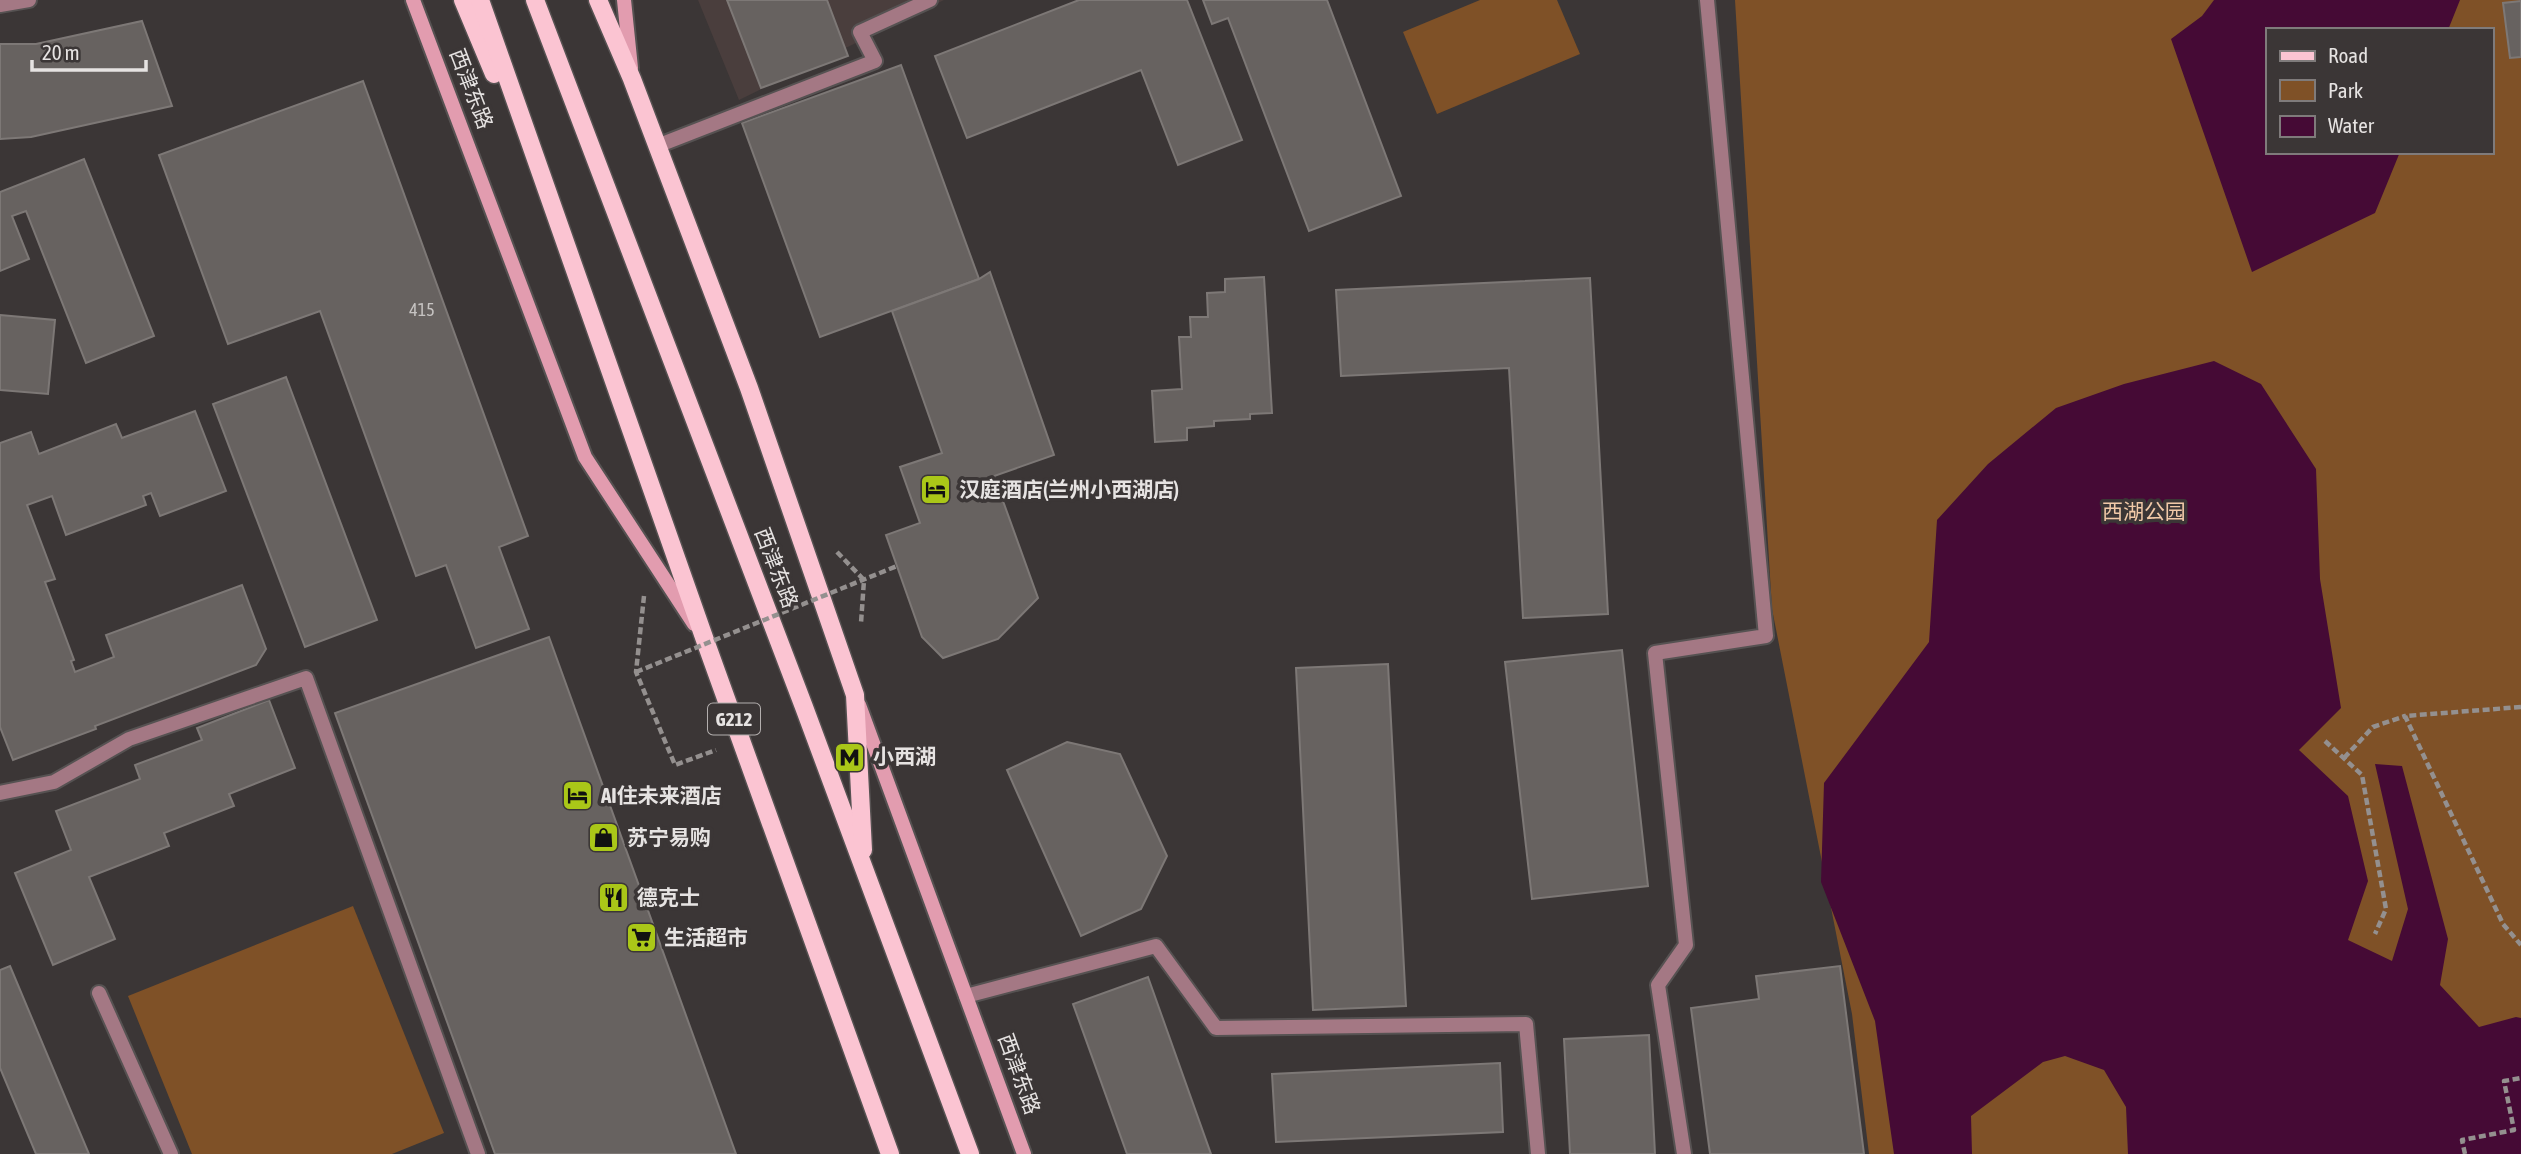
<svg xmlns="http://www.w3.org/2000/svg" width="2521" height="1154" viewBox="0 0 2521 1154" font-family="'Asap Condensed','Noto Sans SC',sans-serif">
  <style>
    .built { fill: #4a3e3d }
    .green { fill: #7f5127; fill-rule: evenodd }
    .water { fill: #450a35 }
    .building { fill: #676260; stroke: #7d7876; stroke-width: 2 }
    .lines { fill: none; stroke-linecap: round; stroke-linejoin: round }
    .lane-casing { stroke: #565252; stroke-width: 18 }
    .street-casing { stroke: #565252; stroke-width: 18 }
    .secondary-casing { stroke: #565252; stroke-width: 18 }
    .primary-casing { stroke: #565252; stroke-width: 21 }
    .path { stroke: #94908f; stroke-width: 4.5; stroke-dasharray: 7 3.5; stroke-linecap: butt }
    .lane { stroke: #a47884; stroke-width: 14 }
    .street { stroke: #a47884; stroke-width: 14 }
    .secondary { stroke: #e29caf; stroke-width: 14 }
    .primary { stroke: #fbc4d2; stroke-width: 18 }
    .path-bridge { stroke: #94908f; stroke-width: 4.5; stroke-dasharray: 7 3.5; stroke-linecap: butt }
    .labels { text-anchor: middle; stroke-width: 7; stroke-linejoin: round; paint-order: stroke }
    .number-label { font-size: 18px; fill: #c6c3c2 }
    .shield { fill: #3b3636; stroke: #b3afae; stroke-width: 2 }
    .shield-label { font-size: 19px; font-weight: bold; fill: #e6e3e2 }
    .street-label { font-size: 21px; fill: #e6e3e2; stroke: #3b3636 }
    .poi-label { font-size: 21px; font-weight: bold; fill: #e6e3e2; stroke: #3b3636; text-anchor: start }
    .park-label { font-size: 21px; fill: #f1c9a8; stroke: #3b3636 }
  </style>
  <rect width="100%" height="100%" fill="#3b3636"/>
  <polygon class="built" points="698,0 944,0 739,100"/>
  <g class="green">
    <polygon points="1480,0 1557,0 1580,54 1437,114 1403,32"/>
    <path d="M1735,0H2521V1154H1869L1852,1014L1772,609ZM2267,30H2491V152H2267Z"/>
    <polygon points="353,906 444,1133 392,1154 192,1154 128,996"/>
  </g>
  <g class="water">
    <polygon points="2214,0 2460,0 2448,30 2267,30 2267,152 2400,152 2375,213 2252,272 2171,39 2202,16"/>
    <polygon points="2214,361 2261,384 2316,469 2320,579 2341,708 2299,750 2348,796 2368,881 2348,940 2392,961 2408,909 2375,764 2402,766 2448,939 2440,985 2479,1027 2516,1017 2521,1018 2521,1154 2128,1154 2126,1107 2104,1070 2065,1056 2043,1062 1971,1116 1972,1154 1894,1154 1875,1021 1821,882 1824,783 1929,642 1937,520 1988,464 2056,408 2124,384"/>
  </g>
  <g class="building">
    <polygon points="727,0 827,0 848,56 761,88"/>
    <polygon points="1079,0 1187,0 1242,140 1178,165 1141,70 967,138 935,56"/>
    <polygon points="1203,0 1327,0 1401,196 1309,231 1228,18 1212,24"/>
    <polygon points="2521,1 2521,57 2510,58 2503,3"/>
    <polygon points="142,21 172,106 31,137 0,139 0,44 36,44"/>
    <polygon points="901,65 979,279 820,337 742,123"/>
    <polygon points="363,81 528,536 499,547 529,629 476,648 446,565 416,576 320,311 228,344 159,155"/>
    <polygon points="84,159 154,336 86,363 26,211 12,216 29,259 0,271 0,192"/>
    <polygon points="990,272 1054,455 994,476 1038,598 998,639 943,658 922,637 886,535 920,523 900,467 942,453 892,311 979,279"/>
    <polygon points="1264,277 1272,413 1250,414 1250,419 1214,421 1214,426 1187,428 1187,440 1155,442 1152,391 1182,389 1179,337 1191,337 1190,317 1208,317 1207,293 1225,292 1225,279"/>
    <polygon points="1590,278 1608,614 1523,618 1509,368 1341,376 1336,290"/>
    <polygon points="0,315 55,320 48,394 0,390"/>
    <polygon points="286,377 377,620 305,647 213,404"/>
    <polygon points="195,411 226,491 160,516 151,493 143,496 146,505 66,535 52,496 27,505 55,579 45,582 74,660 71,661 75,672 114,657 106,635 242,585 266,649 256,665 95,726 96,729 13,760 0,727 0,443 31,432 39,454 116,424 122,438"/>
    <polygon points="549,637 692,1032 736,1154 495,1154 335,713"/>
    <polygon points="1622,650 1648,886 1532,899 1505,662"/>
    <polygon points="1388,664 1406,1006 1313,1010 1296,668"/>
    <polygon points="269,700 295,768 229,794 234,806 164,833 169,846 89,877 115,939 53,965 15,873 71,850 56,811 140,779 135,765 202,740 197,728"/>
    <polygon points="1067,742 1120,754 1167,856 1141,909 1081,936 1007,770"/>
    <polygon points="10,966 89,1154 36,1154 0,1068 0,970"/>
    <polygon points="1840,966 1864,1154 1710,1154 1691,1008 1759,999 1756,976"/>
    <polygon points="1148,977 1211,1154 1127,1154 1073,1004"/>
    <polygon points="1649,1035 1655,1154 1570,1154 1564,1039"/>
    <polygon points="1500,1063 1503,1132 1276,1142 1272,1074"/>
  </g>
  <g class="lines">
    <defs>
      <g id="lane">
        <polyline points="657,146 875,61 860,32 930,0"/>
        <polyline points="0,793 54,782 129,739 306,678 478,1154"/>
        <polyline points="99,993 171,1154"/>
        <polyline points="966,996 1156,946 1216,1028 1526,1024 1538,1154"/>
        <polyline points="1684,1154 1658,985 1686,945 1655,653 1766,636 1707,0"/>
      </g>
      <polyline id="street" points="0,5 29,0"/>
      <g id="secondary">
        <polyline points="413,0 585,457 694,624"/>
        <polyline points="624,0 631,68"/>
        <polyline points="859,705 1024,1154"/>
      </g>
      <g id="primary">
        <polyline points="463,0 494,74"/>
        <polyline points="480,0 706,643 890,1154"/>
        <polyline points="535,0 804,707 970,1154"/>
        <polyline points="598,0 632,79 749,388 855,695 863,850"/>
      </g>
    </defs>
    <use href="#lane" class="lane-casing"/>
    <use href="#street" class="street-casing"/>
    <use href="#secondary" class="secondary-casing"/>
    <use href="#primary" class="primary-casing"/>
    <g class="path">
      <polyline points="837,552 864,580 861,623"/>
      <polyline points="644,596 636,672 675,765 716,750"/>
      <polyline points="2521,707 2405,716 2503,924 2521,945"/>
      <polyline points="2325,741 2362,775 2386,909 2375,934"/>
      <polyline points="2344,758 2373,727 2405,716"/>
      <polyline points="2465,1154 2462,1140 2514,1130 2504,1081 2521,1078"/>
    </g>
    <use href="#lane" class="lane"/>
    <use href="#street" class="street"/>
    <use href="#secondary" class="secondary"/>
    <use href="#primary" class="primary"/>
    <polyline class="path-bridge" points="636,672 897,566"/>
  </g>
  <defs>
    <symbol id="hotel-square" viewBox="-11 -11 22 22"><rect x="-9" y="-9" width="18" height="18" rx="4" fill="#aac718" stroke="#3b3636"/><path d="M-6-4.5h1.5V1H6V5H4.5V3h-9V5H-6ZM-4 0a1.8 1.8 0 1 1 3.6 0ZM.5 0V-2.5h3Q6-2.5 6 0Z" fill="#111"/></symbol>
    <symbol id="metro-square" viewBox="-11 -11 22 22"><rect x="-9" y="-9" width="18" height="18" rx="4" fill="#aac718" stroke="#3b3636"/><path d="M-5.5 5V-5H-3L0 0L3-5H5.5V5H3V-.5L0 4L-3-.5V5Z" fill="#111"/></symbol>
    <symbol id="shop-square" viewBox="-11 -11 22 22"><rect x="-9" y="-9" width="18" height="18" rx="4" fill="#aac718" stroke="#3b3636"/><path d="M-5-2.5h2.3a2.7 3.5 0 0 1 5.4 0H5L5.5 6h-11ZM-1.5-2.5h3a1.5 2.3 0 0 0-3 0Z" fill="#111"/></symbol>
    <symbol id="restaurant-square" viewBox="-11 -11 22 22"><rect x="-9" y="-9" width="18" height="18" rx="4" fill="#aac718" stroke="#3b3636"/><path d="M-5-6h1v4h1v-4h1v4h1v-4h1v5L-1.5 .5V6h-2V.5L-5-1ZM5-6V6H3V1.5H1.5Q1.5-4 5-6Z" fill="#111"/></symbol>
    <symbol id="supermarket-square" viewBox="-11 -11 22 22"><rect x="-9" y="-9" width="18" height="18" rx="4" fill="#aac718" stroke="#3b3636"/><path d="M-6-5.5h2.5l.6 2H6L4.5 2H-2.5L-4.4-4H-6ZM-1.5 3.2a1.3 1.3 0 1 0 .1 0ZM3 3.2a1.3 1.3 0 1 0 .1 0Z" fill="#111"/></symbol>
  </defs>
  <g fill-rule="evenodd">
    <use href="#hotel-square" x="918" y="472" width="35" height="35"/>
    <use href="#metro-square" x="832" y="740" width="35" height="35"/>
    <use href="#hotel-square" x="560" y="778" width="35" height="35"/>
    <use href="#shop-square" x="586" y="820" width="35" height="35"/>
    <use href="#restaurant-square" x="596" y="880" width="35" height="35"/>
    <use href="#supermarket-square" x="624" y="920" width="35" height="35"/>
  </g>
  <g class="labels">
    <g class="number-label">
      <text x="422" y="316">415</text>
    </g>
    <rect class="shield" x="708" y="703.5" width="52" height="31" rx="5"/>
    <g class="shield-label">
      <text x="734" y="726">G212</text>
    </g>
    <g class="street-label">
      <text transform="translate(471 89) rotate(69)" y="7">西津东路</text>
      <text transform="translate(776 568) rotate(69)" y="7">西津东路</text>
      <text transform="translate(1019 1074) rotate(70)" y="7">西津东路</text>
    </g>
    <g class="poi-label">
      <text x="959" y="497">汉庭酒店(兰州小西湖店)</text>
      <text x="873" y="764">小西湖</text>
      <text x="601" y="803">AI住未来酒店</text>
      <text x="627" y="845">苏宁易购</text>
      <text x="637" y="905">德克士</text>
      <text x="664" y="945">生活超市</text>
    </g>
    <g class="park-label">
      <text x="2144" y="519">西湖公园</text>
    </g>
  </g>
  <rect x="2266" y="28" width="228" height="126" fill="#3b3636" stroke="#7f7b7b" stroke-width="2"/>
  <rect x="2280" y="51" width="35" height="10" fill="#fbc4d2" stroke="#7f7b7b" stroke-width="2"/>
  <text x="2328" y="63" font-size="21" fill="#e6e3e2">Road</text>
  <rect x="2280" y="80" width="35" height="21" fill="#7f5127" stroke="#7f7b7b" stroke-width="2"/>
  <text x="2328" y="98" font-size="21" fill="#e6e3e2">Park</text>
  <rect x="2280" y="116" width="35" height="21" fill="#450a35" stroke="#7f7b7b" stroke-width="2"/>
  <text x="2328" y="133" font-size="21" fill="#e6e3e2">Water</text>
  <path d="M32 60v10h114v-10" fill="none" stroke="#e6e3e2" stroke-width="3.5"/>
  <text x="42" y="60" font-size="21" fill="#e6e3e2" stroke="#3b3636" stroke-width="5" paint-order="stroke">20 m</text>
</svg>
